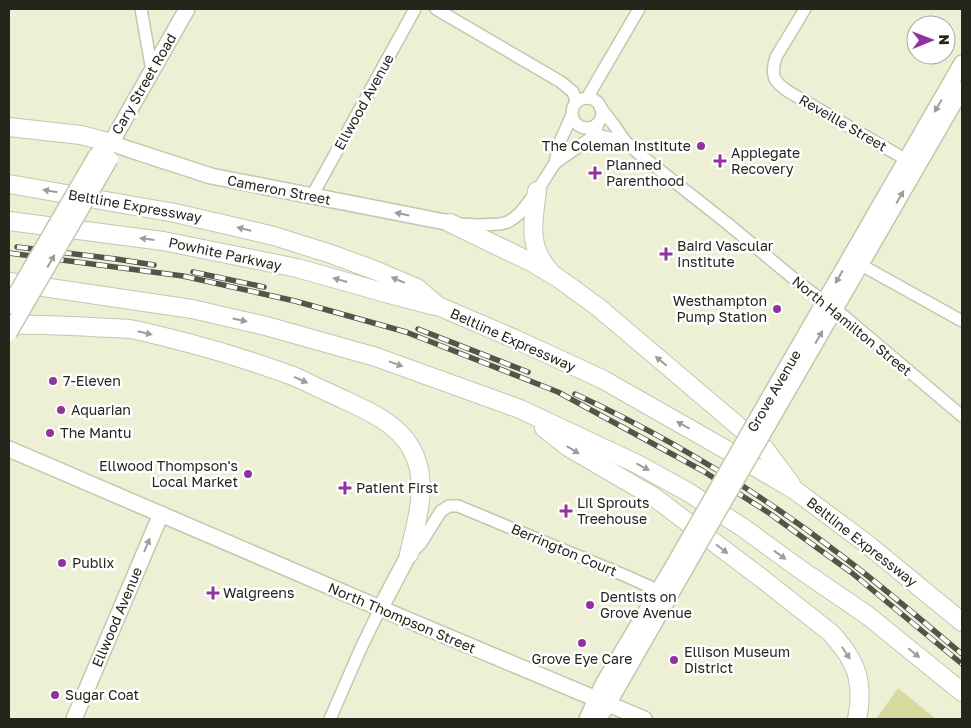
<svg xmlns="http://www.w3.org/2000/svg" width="971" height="728" viewBox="0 0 971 728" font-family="'Golos Text',sans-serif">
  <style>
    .park { fill: #d5da9d }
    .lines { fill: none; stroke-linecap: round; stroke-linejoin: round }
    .minor-casing { stroke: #c4c6ad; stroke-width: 14 }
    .major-casing { stroke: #c4c6ad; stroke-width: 18 }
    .highway-casing { stroke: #c4c6ad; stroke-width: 20 }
    .minor { stroke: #fff; stroke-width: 11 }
    .major { stroke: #fff; stroke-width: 15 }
    .highway { stroke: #fff; stroke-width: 18 }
    .rail-casing { stroke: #545548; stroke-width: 5.5 }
    .rail { stroke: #fff; stroke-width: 4; stroke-dasharray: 11; stroke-linecap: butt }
    .major-bridge-casing { stroke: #c4c6ad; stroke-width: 18; stroke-linecap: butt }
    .major-bridge { stroke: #fff; stroke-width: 15 }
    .oneway { fill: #9d9d99 }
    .poi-dot { fill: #8f339e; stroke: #fff; stroke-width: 2 }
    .labels { text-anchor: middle; stroke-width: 5; stroke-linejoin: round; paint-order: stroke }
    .street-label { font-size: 14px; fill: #25251c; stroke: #fff }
    .poi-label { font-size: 14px; fill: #25251c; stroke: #fff; text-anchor: start }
  </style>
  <rect width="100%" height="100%" fill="#eef0d6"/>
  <polygon class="park" points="898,688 936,719 876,719"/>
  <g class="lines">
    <defs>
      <g id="minor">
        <polyline points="141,9 152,71"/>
        <polyline points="436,9 561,82 573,92 575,98 578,101"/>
        <path d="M805,9L776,57C770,76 774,82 789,92L912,163"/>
        <polyline points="587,98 639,9"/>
        <circle cx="587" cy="113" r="15"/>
        <polyline points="600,107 614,125 625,141 638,153 728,224 799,283 845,317 962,416"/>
        <polyline points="591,132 595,135 625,141"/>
        <polyline points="555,163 595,135 598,123"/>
        <polyline points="312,196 415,9"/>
        <polyline points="460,224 479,225 500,224 508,222 514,218 520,213 537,191 555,163 559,144 572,115"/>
        <polyline points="854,261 962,321"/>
        <polyline points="411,553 421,543 441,511 449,506 458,506 626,576 666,594"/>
        <polyline points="330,719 361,648 380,609"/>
      </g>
      <g id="major">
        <polyline points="111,143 131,150 211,176 450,223"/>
        <polyline points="96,156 111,143 187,9"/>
        <polyline points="758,417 962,63"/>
        <polyline points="768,425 962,89"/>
        <polyline points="9,449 396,615 644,719"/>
        <polyline points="380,609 409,554"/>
        <polyline points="74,719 161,514"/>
        <polyline points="587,719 603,684 679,556"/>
        <polyline points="598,719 608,704 689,562"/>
      </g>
      <g id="highway">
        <polyline points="9,127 81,135 111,143"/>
        <polyline points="9,184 175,213 274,236 331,254 377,271 417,288 438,306 515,339 602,379 725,449 796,491 867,544 962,622"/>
        <path d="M537,191C533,221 527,247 550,271"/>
        <polyline points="9,221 163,241 297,268 389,294 435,306"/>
        <polyline points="450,223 533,263 558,278 598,307 764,448 791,484"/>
        <polyline points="9,282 192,309 266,326 376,357 520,409 637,464 688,492 742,527 804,572 867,615 962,692"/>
        <path d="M9,325C37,324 64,326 92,327C104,328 117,328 130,329C151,333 172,339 192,344C226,353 260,364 293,376C307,382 320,389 334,395C361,408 395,420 411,448C430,481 417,520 409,554"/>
        <path d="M544,428L568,447L654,497L760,577L831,633C839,642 847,651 852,662C861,678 861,701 857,719"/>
      </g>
    </defs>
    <use href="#minor" class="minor-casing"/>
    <use href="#major" class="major-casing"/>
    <use href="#highway" class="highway-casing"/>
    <use href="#minor" class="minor"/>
    <use href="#major" class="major"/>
    <use href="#highway" class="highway"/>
    <defs>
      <g id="rail">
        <polyline points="17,247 116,259 154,265"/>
        <polyline points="9,253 183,276 295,301 406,332 558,392 703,471 769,513 852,573 962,664"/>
        <polyline points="193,272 264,287"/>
        <polyline points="418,329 528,372"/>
        <path d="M575,394C668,437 757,491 838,553C881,585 921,620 962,654"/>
      </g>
    </defs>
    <use href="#rail" class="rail-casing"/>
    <use href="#rail" class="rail"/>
    <defs>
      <g id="major-bridge">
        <polyline points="9,306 96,156"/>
        <polyline points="9,333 110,159"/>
        <polyline points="679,556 758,417"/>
        <polyline points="689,562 768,425"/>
      </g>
    </defs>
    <use href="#major-bridge" class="major-bridge-casing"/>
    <use href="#major-bridge" class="major-bridge"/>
  </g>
  <defs><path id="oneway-solid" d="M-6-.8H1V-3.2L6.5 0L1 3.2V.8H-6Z" transform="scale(1.25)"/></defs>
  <g class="oneway">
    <use href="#oneway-solid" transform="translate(938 106) rotate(120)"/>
    <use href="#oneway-solid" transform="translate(50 191) rotate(-170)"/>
    <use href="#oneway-solid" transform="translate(900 197) rotate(-60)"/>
    <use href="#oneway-solid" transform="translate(402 214) rotate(-169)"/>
    <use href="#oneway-solid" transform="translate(244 229) rotate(-166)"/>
    <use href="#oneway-solid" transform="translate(147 239) rotate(-173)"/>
    <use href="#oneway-solid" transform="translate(51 261) rotate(-60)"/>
    <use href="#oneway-solid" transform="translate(839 277) rotate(119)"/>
    <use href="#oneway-solid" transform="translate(340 280) rotate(-164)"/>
    <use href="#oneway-solid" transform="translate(398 280) rotate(-157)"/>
    <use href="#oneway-solid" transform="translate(240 320) rotate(12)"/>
    <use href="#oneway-solid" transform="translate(145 333) rotate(13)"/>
    <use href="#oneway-solid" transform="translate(819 337) rotate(-60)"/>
    <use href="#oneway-solid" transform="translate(661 361) rotate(-140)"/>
    <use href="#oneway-solid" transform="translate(396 364) rotate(20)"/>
    <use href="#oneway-solid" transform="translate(301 380) rotate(24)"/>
    <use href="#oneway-solid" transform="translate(683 425) rotate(-151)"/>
    <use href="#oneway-solid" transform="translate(573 450) rotate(32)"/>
    <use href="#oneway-solid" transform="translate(643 467) rotate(28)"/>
    <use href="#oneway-solid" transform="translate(147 545) rotate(-67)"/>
    <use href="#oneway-solid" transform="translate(722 549) rotate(37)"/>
    <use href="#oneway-solid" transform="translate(780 555) rotate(36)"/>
    <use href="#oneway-solid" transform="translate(846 653) rotate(56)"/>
    <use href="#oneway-solid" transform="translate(914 653) rotate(39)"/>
  </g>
  <g class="poi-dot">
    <circle cx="701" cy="146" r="5"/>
    <path d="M717.5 153.5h5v5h5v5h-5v5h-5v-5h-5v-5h5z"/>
    <path d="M592.5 165.5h5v5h5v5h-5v5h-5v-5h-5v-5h5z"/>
    <path d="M663.5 246.5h5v5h5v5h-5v5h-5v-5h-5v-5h5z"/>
    <circle cx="777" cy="309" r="5"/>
    <circle cx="53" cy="381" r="5"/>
    <circle cx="61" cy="410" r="5"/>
    <circle cx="50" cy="433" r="5"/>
    <circle cx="248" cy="474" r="5"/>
    <path d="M342.5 480.5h5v5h5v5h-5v5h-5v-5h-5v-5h5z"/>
    <path d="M563.5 503.5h5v5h5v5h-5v5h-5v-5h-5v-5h5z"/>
    <circle cx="62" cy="563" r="5"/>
    <path d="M210.5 585.5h5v5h5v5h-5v5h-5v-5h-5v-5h5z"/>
    <circle cx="590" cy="605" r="5"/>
    <circle cx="582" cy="643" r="5"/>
    <circle cx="674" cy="660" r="5"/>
    <circle cx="55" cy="695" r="5"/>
  </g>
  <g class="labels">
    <g class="street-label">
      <text transform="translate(144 84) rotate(-60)" y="5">Cary Street Road</text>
      <text transform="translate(364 102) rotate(-61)" y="5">Ellwood Avenue</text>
      <text transform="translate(843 123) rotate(30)" y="5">Reveille Street</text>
      <text transform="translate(279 190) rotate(11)" y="5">Cameron Street</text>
      <text transform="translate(135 206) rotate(10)" y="5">Beltline Expressway</text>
      <text transform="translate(225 254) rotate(12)" y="5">Powhite Parkway</text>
      <text transform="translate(852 326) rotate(39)" y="5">North Hamilton Street</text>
      <text transform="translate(513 340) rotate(24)" y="5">Beltline Expressway</text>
      <text transform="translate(774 391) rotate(-60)" y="5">Grove Avenue</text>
      <text transform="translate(862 542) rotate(38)" y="5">Beltline Expressway</text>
      <text transform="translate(564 550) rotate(23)" y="5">Berrington Court</text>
      <text transform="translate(117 617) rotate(-67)" y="5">Ellwood Avenue</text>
      <text transform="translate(402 618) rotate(23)" y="5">North Thompson Street</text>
    </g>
    <g class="poi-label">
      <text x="691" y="151" text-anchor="end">The Coleman Institute</text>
      <text x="731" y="158">Applegate<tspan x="731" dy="16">Recovery</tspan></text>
      <text x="606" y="170">Planned<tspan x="606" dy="16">Parenthood</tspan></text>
      <text x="677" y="251">Baird Vascular<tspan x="677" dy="16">Institute</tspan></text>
      <text x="767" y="306" text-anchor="end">Westhampton<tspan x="767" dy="16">Pump Station</tspan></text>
      <text x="63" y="386">7-Eleven</text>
      <text x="71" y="415">Aquarian</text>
      <text x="60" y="438">The Mantu</text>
      <text x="238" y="471" text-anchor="end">Ellwood Thompson's<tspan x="238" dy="16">Local Market</tspan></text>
      <text x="356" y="493">Patient First</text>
      <text x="577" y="508">Lil Sprouts<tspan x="577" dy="16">Treehouse</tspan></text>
      <text x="72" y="568">Publix</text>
      <text x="223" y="598">Walgreens</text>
      <text x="600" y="602">Dentists on<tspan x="600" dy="16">Grove Avenue</tspan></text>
      <text x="684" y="657">Ellison Museum<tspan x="684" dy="16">District</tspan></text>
      <text x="582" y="664" text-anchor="middle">Grove Eye Care</text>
      <text x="65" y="700">Sugar Coat</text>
    </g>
  </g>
  <rect width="971" height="728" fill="none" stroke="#25251c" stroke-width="20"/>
  <g transform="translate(931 40) rotate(89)"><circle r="24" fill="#ffffff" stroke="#a8a8a4"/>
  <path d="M0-4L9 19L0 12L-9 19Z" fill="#8f339e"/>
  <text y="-8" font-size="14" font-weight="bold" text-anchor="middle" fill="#25251c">N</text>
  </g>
</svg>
